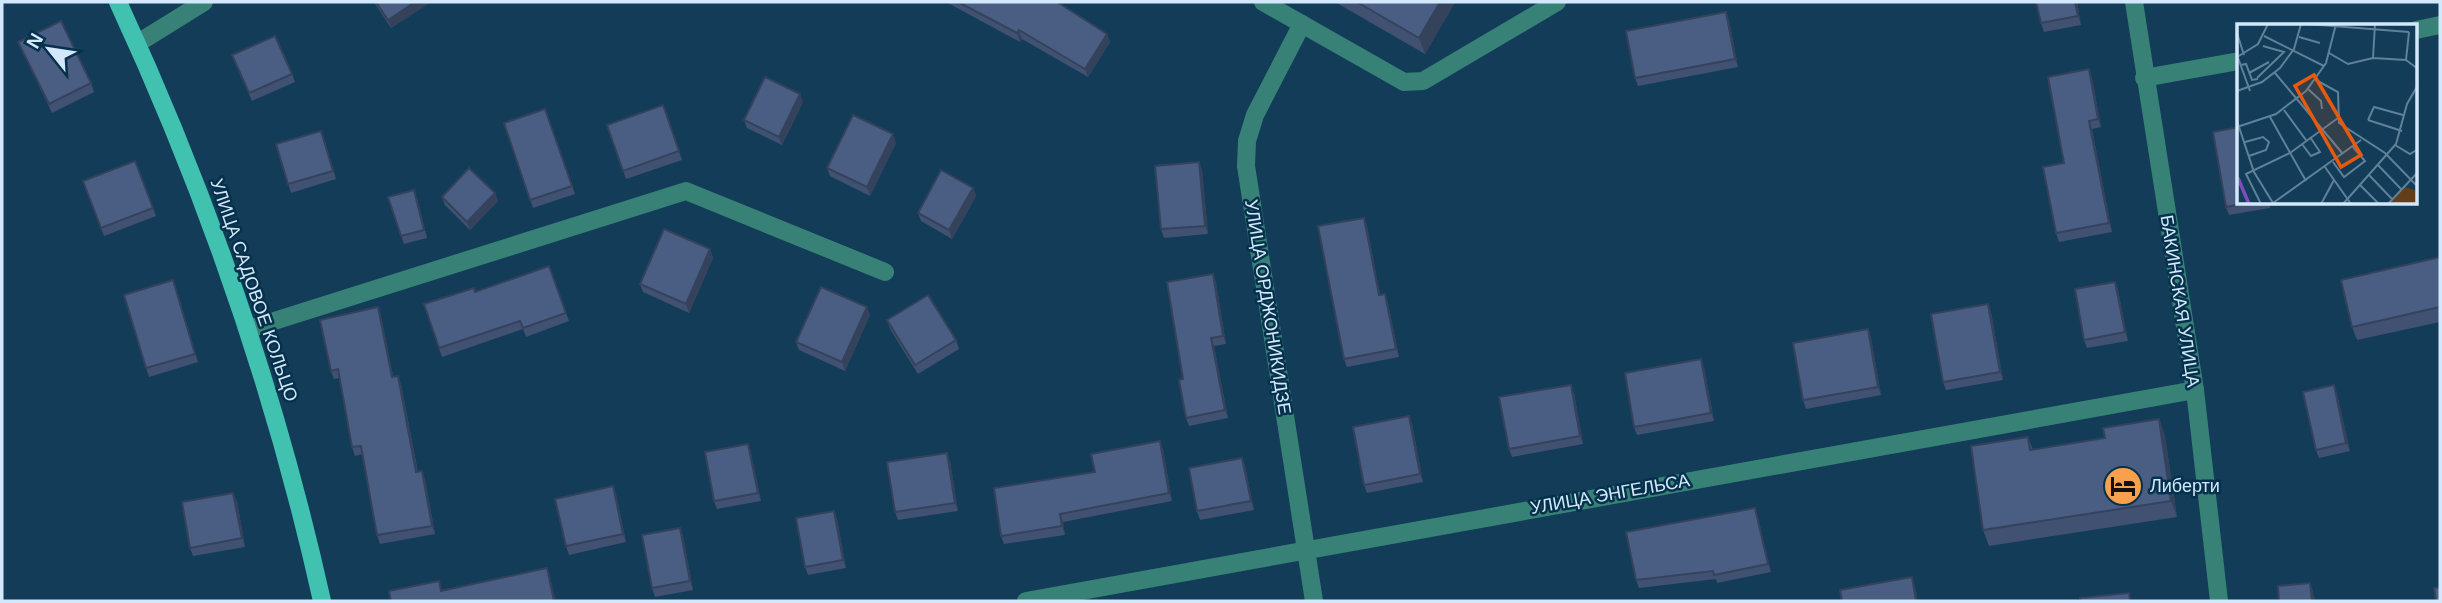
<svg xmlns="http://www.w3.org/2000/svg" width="2442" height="603" viewBox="0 0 2442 603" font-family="Helvetica,sans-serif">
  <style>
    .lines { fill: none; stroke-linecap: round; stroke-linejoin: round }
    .minor { stroke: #378176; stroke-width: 18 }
    .major { stroke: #41c2b1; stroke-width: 18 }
    .wall { fill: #405172 }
    .shaded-wall { fill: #34425c }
    .building { fill: #4a5e84; stroke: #34425c; stroke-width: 2 }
    .labels { text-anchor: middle; stroke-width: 5; stroke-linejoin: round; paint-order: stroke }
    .street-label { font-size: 18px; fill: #d3e9fb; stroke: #05314c }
    .poi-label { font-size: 18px; fill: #d3e9fb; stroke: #05314c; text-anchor: start }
    .inset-river { fill: none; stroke: #7f4dbb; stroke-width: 3.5 }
    .inset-road { fill: none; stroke: #5f8199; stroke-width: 2 }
    .view { fill: #e8590c; fill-opacity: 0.15; stroke: #e8590c; stroke-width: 3.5 }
    .inset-edge { fill: none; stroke: #d3e9fb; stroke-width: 3.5 }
  </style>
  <rect width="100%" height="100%" fill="#123c58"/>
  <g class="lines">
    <g class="minor">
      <polyline points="1263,2 1404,82 1423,81 1557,2"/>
      <polyline points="2134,2 2195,390 2219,601"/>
      <polyline points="1302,24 1255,115 1247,141 1246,166 1314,601"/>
      <polyline points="2416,30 2440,25"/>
      <polyline points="138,43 204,2"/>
      <polyline points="2144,78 2239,61"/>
      <polyline points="249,329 686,191 885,272"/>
      <polyline points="1026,601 2195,390"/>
    </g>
    <path class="major" d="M118,2C207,194 276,394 322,601"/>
  </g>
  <g class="wall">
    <polygon points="374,2 431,2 391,28"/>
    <polygon points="946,2 1057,2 1107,34 1110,42 1088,77 1022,39 1020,42"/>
    <polygon points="1335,2 1455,2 1425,54"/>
    <polygon points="2036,2 2077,2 2081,25 2044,32 2041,23"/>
    <polygon points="1726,12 1729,20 1738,67 1638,86 1635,78"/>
    <polygon points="18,42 91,83 94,92 52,113"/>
    <polygon points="232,55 292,74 295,82 252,101"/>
    <polygon points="2092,78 2101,127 2092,129 2112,232 2059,242 2056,233 2064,163"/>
    <polygon points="803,102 782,145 747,128 744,120"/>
    <polygon points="663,105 682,160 626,179 607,125"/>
    <polygon points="545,109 575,194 533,208 504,123"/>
    <polygon points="324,139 336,179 291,193 276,144"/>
    <polygon points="896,143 870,196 830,176 827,168"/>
    <polygon points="135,161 156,216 104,236 83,181"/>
    <polygon points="1199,162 1202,170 1208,234 1164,238 1161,229"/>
    <polygon points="973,188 976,196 952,239 921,221 918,213"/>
    <polygon points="495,193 498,201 470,230 445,205 442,197"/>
    <polygon points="388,197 417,198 427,238 404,244"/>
    <polygon points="2239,203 2270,203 2270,208 2229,215 2226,207"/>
    <polygon points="1364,218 1367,226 1380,295 1385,294 1388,303 1399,357 1347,367 1344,359"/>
    <polygon points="710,249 713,258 689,313 643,292 640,284"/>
    <polygon points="2440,257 2440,322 2357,340 2352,327"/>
    <polygon points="549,266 569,321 526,337 523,329 442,357 424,304 475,292"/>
    <polygon points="1213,274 1216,283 1226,344 1214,346 1228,418 1189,426 1186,418 1183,379"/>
    <polygon points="2115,282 2118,290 2128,341 2087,348 2084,340"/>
    <polygon points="176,289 198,362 149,377 146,368"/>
    <polygon points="1988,304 1991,312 2003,380 1946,390 1943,382"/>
    <polygon points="378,307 381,316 393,377 401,384 418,472 425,479 435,534 380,544 377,535 363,454 355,456 352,447 339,378 334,379 331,371"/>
    <polygon points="870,315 845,371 799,350 796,342"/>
    <polygon points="887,320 956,340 959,349 918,374 890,329"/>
    <polygon points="1868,329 1871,338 1881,395 1806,409 1803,400"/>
    <polygon points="1704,367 1714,421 1637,435 1634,427"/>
    <polygon points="2334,385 2337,394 2350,451 2319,458 2316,450"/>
    <polygon points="1574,393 1583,444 1512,457 1509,449"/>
    <polygon points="2159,419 2165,436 2177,517 1989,546 1983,530 2028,437 2033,450 2105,438"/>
    <polygon points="1412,424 1423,482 1367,493 1364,485"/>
    <polygon points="748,444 751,453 761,501 717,509 714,501"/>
    <polygon points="1163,449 1172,501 1063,522 1065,535 1004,544 1001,536 1095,472"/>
    <polygon points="1242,458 1245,466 1254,510 1200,520 1197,511"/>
    <polygon points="950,461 958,511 898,520 895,512"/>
    <polygon points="613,486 616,494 626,542 569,555 566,546"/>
    <polygon points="237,501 245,547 193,556 190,548"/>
    <polygon points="1755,508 1771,572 1717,583 1716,579 1639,588 1636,580"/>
    <polygon points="834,511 837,519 846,568 808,575 805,567"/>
    <polygon points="680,528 683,536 693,590 655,597 652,588"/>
  </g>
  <g class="shaded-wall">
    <polygon points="415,2 431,2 391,28 388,20"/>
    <polygon points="1440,2 1455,2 1425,54 1419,38"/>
    <polygon points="2075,2 2077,2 2081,25 2078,16"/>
    <polygon points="1726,12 1729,20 1738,67 1735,59"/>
    <polygon points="1019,30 1022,39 1020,42 1017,33"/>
    <polygon points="1107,34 1110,42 1088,77 1085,69"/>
    <polygon points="2089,69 2092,78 2101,127 2098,119"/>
    <polygon points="800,94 803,102 782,145 779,137"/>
    <polygon points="2089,121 2092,129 2112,232 2109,223"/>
    <polygon points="893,134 896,143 870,196 867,187"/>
    <polygon points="1199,162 1202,170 1208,234 1205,226"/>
    <polygon points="973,188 976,196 952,239 949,230"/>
    <polygon points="495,193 498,201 470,230 467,222"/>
    <polygon points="1364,218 1367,226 1382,304 1379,295"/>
    <polygon points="710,249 713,258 689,313 686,304"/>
    <polygon points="1213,274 1216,283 1226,344 1223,336"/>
    <polygon points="2115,282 2118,290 2128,341 2125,332"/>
    <polygon points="1385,294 1388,303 1399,357 1396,349"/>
    <polygon points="1988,304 1991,312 2003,380 2000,372"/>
    <polygon points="378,307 381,316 395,385 392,377"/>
    <polygon points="867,307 870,315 845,371 842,362"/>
    <polygon points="1868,329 1871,338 1881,395 1878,387"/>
    <polygon points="1211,338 1214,346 1228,418 1225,410"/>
    <polygon points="1701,359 1704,367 1714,421 1711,413"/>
    <polygon points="398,376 401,384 419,480 416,472"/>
    <polygon points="1571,385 1574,393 1583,444 1580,436"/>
    <polygon points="2334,385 2337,394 2350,451 2346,443"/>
    <polygon points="1409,416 1412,424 1423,482 1420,474"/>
    <polygon points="2159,419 2165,436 2177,517 2171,501"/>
    <polygon points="1160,441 1163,449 1172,501 1169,493"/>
    <polygon points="748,444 751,453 761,501 758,493"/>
    <polygon points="947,453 950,461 958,511 955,503"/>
    <polygon points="1242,458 1245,466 1254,510 1251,501"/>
    <polygon points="422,471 425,479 435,534 432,526"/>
    <polygon points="613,486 616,494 626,542 623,534"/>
    <polygon points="233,493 237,501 245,547 242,538"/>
    <polygon points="1755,508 1758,517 1771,572 1768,564"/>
    <polygon points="834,511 837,519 846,568 843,560"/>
    <polygon points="1060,514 1063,522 1065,535 1062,526"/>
    <polygon points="680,528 683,536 693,590 690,581"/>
    <polygon points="547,568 550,576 556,601 554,601"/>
    <polygon points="1912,577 1915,586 1918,601 1916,601"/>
    <polygon points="2310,583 2313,591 2315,601 2312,601"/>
  </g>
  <g class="building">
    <polygon points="376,2 415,2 388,20"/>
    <polygon points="958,2 1057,2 1107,34 1085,69 1019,30 1017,33"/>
    <polygon points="1357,2 1440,2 1419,38"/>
    <polygon points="2036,2 2075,2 2078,16 2041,23"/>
    <polygon points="1726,12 1735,59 1635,78 1626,31"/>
    <polygon points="61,21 91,83 49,104 18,42"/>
    <polygon points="275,36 292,74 249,93 232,55"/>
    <polygon points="2089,69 2098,119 2089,121 2109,223 2056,233 2043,167 2064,163 2048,77"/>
    <polygon points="765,77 800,94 779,137 744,120"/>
    <polygon points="663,105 679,151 623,171 607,125"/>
    <polygon points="545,109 572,186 530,200 504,123"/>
    <polygon points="853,115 893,134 867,187 827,168"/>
    <polygon points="2239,127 2239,203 2247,203 2226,207 2213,132"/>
    <polygon points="321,131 333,171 288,184 276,144"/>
    <polygon points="135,161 153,208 101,228 83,181"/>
    <polygon points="1199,162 1205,226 1161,229 1155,166"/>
    <polygon points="469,168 495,193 467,222 442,197"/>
    <polygon points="941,170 973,188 949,230 918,213"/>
    <polygon points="414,190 424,230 401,236 388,197"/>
    <polygon points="1364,218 1379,295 1385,294 1396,349 1344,359 1318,226"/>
    <polygon points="664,229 710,249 686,304 640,284"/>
    <polygon points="2440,257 2440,307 2352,327 2341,280"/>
    <polygon points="549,266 566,313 523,328 520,321 439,348 424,304 474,288 475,292"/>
    <polygon points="1213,274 1223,336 1211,338 1225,410 1186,418 1179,380 1183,379 1167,282"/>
    <polygon points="173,280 195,354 146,368 124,295"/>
    <polygon points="2115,282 2125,332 2084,340 2075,289"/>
    <polygon points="821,287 867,307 842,362 796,342"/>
    <polygon points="928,295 956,340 915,365 887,320"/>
    <polygon points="1988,304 2000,372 1943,382 1931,314"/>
    <polygon points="378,307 392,377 398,376 416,472 422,471 432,526 377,535 361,446 352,447 338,369 331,371 320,320"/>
    <polygon points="1868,329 1878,387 1803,400 1793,343"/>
    <polygon points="1701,359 1711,413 1634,427 1625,373"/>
    <polygon points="1571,385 1580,436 1509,449 1499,397"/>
    <polygon points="2334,385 2346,443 2316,450 2303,392"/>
    <polygon points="1409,416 1420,474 1364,485 1353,427"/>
    <polygon points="2159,419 2171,501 1983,530 1971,446 2028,437 2030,450 2105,438 2103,428"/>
    <polygon points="1160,441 1169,493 1060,514 1062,526 1001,536 994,488 1095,472 1091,454"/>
    <polygon points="748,444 758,493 714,501 705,452"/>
    <polygon points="947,453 955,503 895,512 887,462"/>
    <polygon points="1242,458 1251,501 1197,511 1189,468"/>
    <polygon points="613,486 623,534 566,546 555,499"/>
    <polygon points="233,493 242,538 190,548 182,502"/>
    <polygon points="1755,508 1768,564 1714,575 1713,571 1636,580 1626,532"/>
    <polygon points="834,511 843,560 805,567 796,518"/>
    <polygon points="680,528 690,581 652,588 642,535"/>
    <polygon points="547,568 554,601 391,601 389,591 439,581 441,591"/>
    <polygon points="1912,577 1916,601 1842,601 1840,590"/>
    <polygon points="2310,583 2312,601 2279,601 2278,586"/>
    <polygon points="2440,587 2440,601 2436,601 2434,588"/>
    <polygon points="2129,593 2130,601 2080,601 2080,598"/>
  </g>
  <defs>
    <symbol id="hotel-disc" viewBox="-11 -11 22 22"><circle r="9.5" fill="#f8a04b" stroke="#05314c"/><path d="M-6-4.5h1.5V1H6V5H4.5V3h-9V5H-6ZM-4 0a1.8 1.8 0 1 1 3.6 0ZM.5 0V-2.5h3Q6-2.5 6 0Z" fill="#111"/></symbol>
  </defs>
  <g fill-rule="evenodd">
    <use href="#hotel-disc" x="2101" y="464" width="44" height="44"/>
  </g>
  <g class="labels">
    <g class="street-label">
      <text transform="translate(254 290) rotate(71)" y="6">УЛИЦА САДОВОЕ КОЛЬЦО</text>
      <text transform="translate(2180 301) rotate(81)" y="6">БАКИНСКАЯ УЛИЦА</text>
      <text transform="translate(1268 307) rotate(81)" y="6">УЛИЦА ОРДЖОНИКИДЗЕ</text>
      <text transform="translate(1610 494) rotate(-10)" y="6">УЛИЦА ЭНГЕЛЬСА</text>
    </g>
    <g class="poi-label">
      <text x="2150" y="492">Либерти</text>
    </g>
  </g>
  <g transform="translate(2237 24)">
    <rect width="180" height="180" fill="#123c58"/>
    <path d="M168,163L180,167V180H152Z" fill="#643e19"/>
    <path class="inset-river" d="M1,154L12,180"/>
    <path class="inset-road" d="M70,0L172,8M0,9L7,31M27,12L87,42M62,13L83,19M92,29L111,40L136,34L169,36L181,45M0,31L13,67M0,33L21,20L31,0M136,34L138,0M169,36L172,8M4,41L9,40L15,56L21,55M12,49L32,38M38,49L106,130M20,54L47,28L26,22M79,56L101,68L102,99L148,129L181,163M71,65L84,77L85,85M0,67L25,58L43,44L57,25L64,0M47,86L69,116M33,93L69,157M131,96L137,83L166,91M131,96L165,107M0,97L17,148L36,179M0,103L39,90L69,67L89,39L99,0M8,118L26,113L32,118L29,126L12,132M65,120L74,132L83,128L73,113M158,121L173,130L181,125M96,138L107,153L128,137L116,123M141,141L164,165M88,143L114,180M132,151L155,175M123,161L142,180M36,179L124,116M24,180L9,150L53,129L101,94M84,180L97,156M106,180L159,120L170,80L181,61M151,180L181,148"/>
    <path class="view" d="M77,51L124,131L104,143L58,62Z"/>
    <rect width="180" height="180" class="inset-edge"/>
  </g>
  <rect width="2442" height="603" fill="none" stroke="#d3e9fb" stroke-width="7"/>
  <g transform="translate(49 49) rotate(300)" stroke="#05314c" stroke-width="5" paint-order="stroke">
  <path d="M0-5L12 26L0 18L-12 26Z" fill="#d3e9fb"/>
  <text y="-10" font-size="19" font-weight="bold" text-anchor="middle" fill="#d3e9fb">N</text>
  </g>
</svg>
